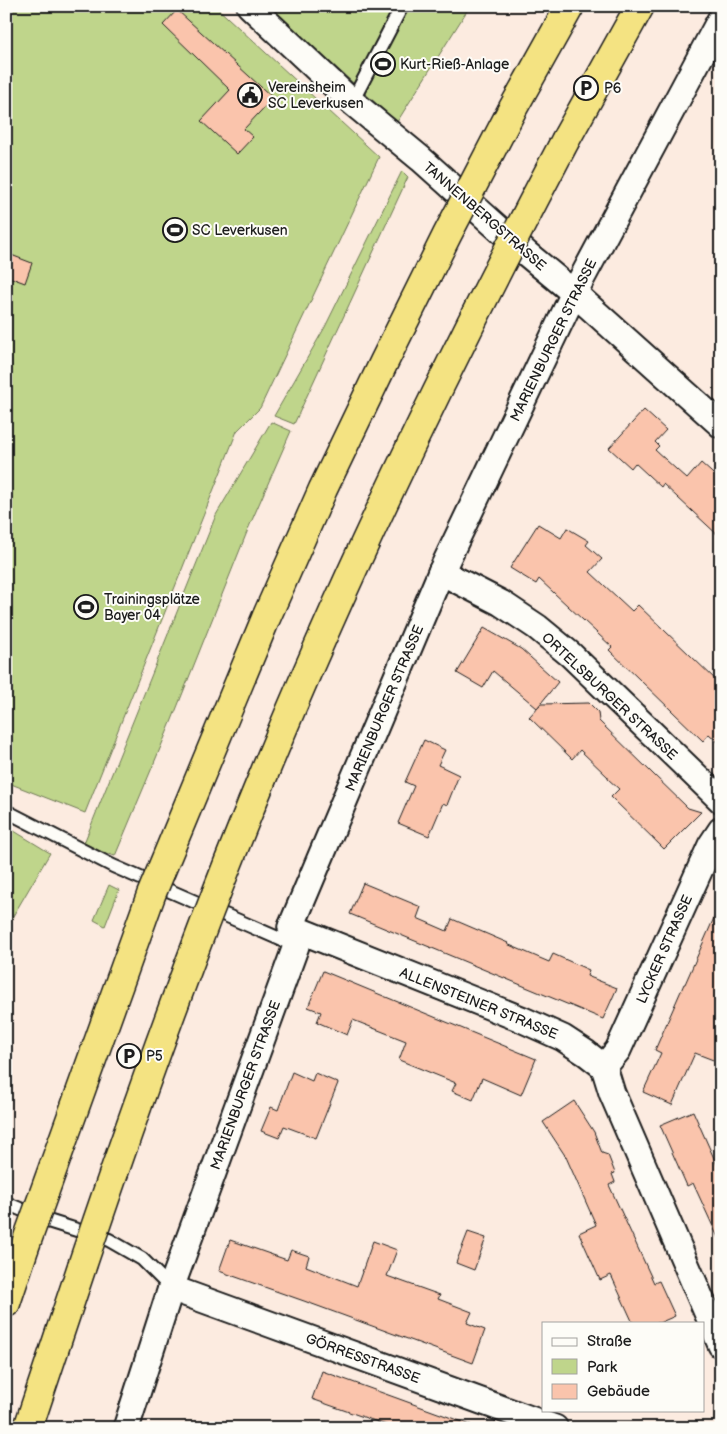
<svg xmlns="http://www.w3.org/2000/svg" width="727" height="1434" viewBox="0 0 727 1434" font-family="'Balsamiq Sans',sans-serif">
  <style>
    .green { fill: #bfd58b; stroke: #6e7854 }
    .building { fill: #fac4ac; stroke: #1c1c1c }
    .lines { fill: none; stroke-linecap: round; stroke-linejoin: round }
    .lane-casing { stroke: #1c1c1c; stroke-width: 16 }
    .street-casing { stroke: #1c1c1c; stroke-width: 29 }
    .highway-casing { stroke: #1c1c1c; stroke-width: 31 }
    .lane { stroke: #fdfcf7; stroke-width: 12 }
    .street { stroke: #fdfcf7; stroke-width: 25 }
    .highway { stroke: #f4e382; stroke-width: 28 }
    .highway-bridge-casing { stroke: #1c1c1c; stroke-width: 31; stroke-linecap: butt }
    .highway-bridge { stroke: #f4e382; stroke-width: 28 }
    .labels { text-anchor: middle; stroke-width: 4; stroke-linejoin: round; paint-order: stroke }
    .poi-label { font-size: 14px; fill: #1c1c1c; stroke: #fdfcf7; text-anchor: start }
    .street-label { font-size: 14px; fill: #1c1c1c; stroke: #fdfcf7 }
  </style>
  <rect width="100%" height="100%" fill="#fcebe0"/>
  <filter id="ink" filterUnits="userSpaceOnUse"><feTurbulence type="fractalNoise" baseFrequency=".02" numOctaves="2"/><feDisplacementMap in="SourceGraphic" scale="10" xChannelSelector="R" yChannelSelector="G"/><feConvolveMatrix kernelMatrix="1 2 1 2 8 2 1 2 1" color-interpolation-filters="sRGB"/></filter>
  <g filter="url(#ink)">
    <g class="green">
      <polygon points="6,6 215,6 379,157 260,408 237,431 85,813 6,782"/>
      <polygon points="267,6 470,6 397,122"/>
      <polygon points="402,171 408,177 294,424 274,416 325,327"/>
      <polygon points="271,422 291,431 249,527 172,720 115,856 100,851 84,843 216,515"/>
      <polygon points="6,826 50,853 6,928"/>
      <polygon points="109,885 119,890 105,926 94,920"/>
    </g>
    <g class="building">
      <polygon points="177,10 273,98 244,129 253,137 237,154 201,121 230,90 163,25"/>
      <polygon points="6,253 32,263 25,283 6,276"/>
      <polygon points="644,410 666,430 655,442 659,446 655,450 687,479 701,463 721,481 721,538 663,484 661,487 635,463 631,468 609,448"/>
      <polygon points="538,524 561,538 567,528 589,541 586,545 602,559 590,572 632,611 638,605 717,681 721,693 721,745 709,734 703,741 609,650 612,647 539,579 536,584 510,568"/>
      <polygon points="484,628 521,649 558,682 537,708 493,671 483,688 457,673"/>
      <polygon points="589,703 598,712 599,721 653,774 688,808 701,812 664,849 611,797 619,789 608,779 608,777 580,750 572,759 529,717 541,704"/>
      <polygon points="424,740 445,750 438,765 459,775 447,805 443,803 429,836 398,823 414,786 405,782"/>
      <polygon points="363,883 421,907 417,918 447,931 452,919 508,943 507,944 549,962 553,954 589,970 587,976 617,988 603,1019 350,914"/>
      <polygon points="721,902 721,1063 695,1053 672,1105 643,1092 661,1053 655,1050 684,984 685,984"/>
      <polygon points="323,971 536,1059 521,1095 482,1078 473,1100 452,1091 456,1083 399,1060 406,1041 353,1020 347,1035 317,1022 321,1012 308,1007"/>
      <polygon points="292,1072 312,1081 315,1073 338,1083 316,1138 284,1126 279,1138 261,1131 271,1107 278,1110"/>
      <polygon points="574,1101 594,1132 602,1153 608,1155 615,1173 612,1174 615,1182 609,1185 654,1283 659,1281 675,1316 659,1323 633,1323 611,1275 600,1280 579,1233 596,1225 566,1157 543,1122"/>
      <polygon points="693,1111 721,1174 721,1244 693,1183 687,1186 660,1125"/>
      <polygon points="468,1232 486,1238 474,1270 456,1263"/>
      <polygon points="230,1240 287,1260 291,1250 309,1256 306,1266 357,1286 373,1241 397,1250 387,1276 440,1295 438,1299 472,1312 467,1323 485,1330 473,1363 304,1301 219,1271"/>
      <polygon points="322,1371 471,1425 471,1428 395,1428 312,1399"/>
    </g>
    <g class="lines">
      <defs>
        <g id="lane">
          <polyline points="352,102 402,6"/>
          <polyline points="6,811 113,866 296,946"/>
          <polyline points="6,1203 48,1221 109,1240 142,1259 171,1288"/>
        </g>
        <g id="street">
          <polyline points="250,6 352,102 421,159 527,254 574,293 721,425"/>
          <polyline points="441,572 501,603 537,627 571,655 721,800"/>
          <polyline points="291,927 521,1019 563,1038 586,1053 604,1067 612,1093 721,1345"/>
          <polyline points="604,1067 618,1050 711,845 721,830"/>
          <polyline points="171,1288 555,1428"/>
          <polyline points="126,1428 171,1288 296,946 291,927 441,572 574,293 721,18"/>
        </g>
        <g id="highway">
          <polyline points="566,139 640,6"/>
          <polyline points="6,1303 25,1246"/>
          <polyline points="28,1428 82,1266"/>
        </g>
      </defs>
      <use href="#lane" class="lane-casing"/>
      <use href="#street" class="street-casing"/>
      <use href="#highway" class="highway-casing"/>
      <use href="#lane" class="lane"/>
      <use href="#street" class="street"/>
      <use href="#highway" class="highway"/>
      <defs>
        <g id="highway-bridge">
          <polyline points="25,1246 151,895 266,618 323,489 384,362 447,235 512,110 570,6"/>
          <path d="M82,1266C138,1100 197,936 264,774C353,557 456,347 566,139"/>
        </g>
      </defs>
      <use href="#highway-bridge" class="highway-bridge-casing"/>
      <use href="#highway-bridge" class="highway-bridge"/>
    </g>
  </g>
  <defs>
    <symbol id="stadium-ring" viewBox="-11 -11 22 22"><circle r="9.5" fill="#fdfcf7" stroke="#1c1c1c" stroke-width="1.5"/><path d="M0-5a6.5 5 0 1 0 0 10a6.5 5 0 1 0 0-10ZM-3.5-1.8h7v3.6h-7Z" fill="#1c1c1c"/></symbol>
    <symbol id="parking-ring" viewBox="-11 -11 22 22"><circle r="9.5" fill="#fdfcf7" stroke="#1c1c1c" stroke-width="1.5"/><path d="M-3.5-5.5H1a3.5 3.5 0 0 1 0 7H-1V5.5H-3.5ZM-1-3.4V-.6H.8a1.4 1.4 0 0 0 0-2.8Z" fill="#1c1c1c"/></symbol>
    <symbol id="civic-ring" viewBox="-11 -11 22 22"><circle r="9.5" fill="#fdfcf7" stroke="#1c1c1c" stroke-width="1.5"/><path d="M-.6-6.5H3V-4.5H.6V-3L4-1V1h2V6H-6V1h2V-1L-.6-3ZM-1.2 2.5V6h2.4V2.5Z" fill="#1c1c1c"/></symbol>
  </defs>
  <g fill-rule="evenodd">
    <use href="#stadium-ring" x="369" y="50" width="28" height="28"/>
    <use href="#parking-ring" x="572" y="74" width="28" height="28"/>
    <use href="#civic-ring" x="236" y="81" width="28" height="28"/>
    <use href="#stadium-ring" x="161" y="216" width="28" height="28"/>
    <use href="#stadium-ring" x="72" y="593" width="28" height="28"/>
    <use href="#parking-ring" x="115" y="1042" width="28" height="28"/>
  </g>
  <g class="labels">
    <g class="poi-label">
      <text x="400" y="69">Kurt-Rieß-Anlage</text>
      <text x="268" y="92">Vereinsheim<tspan x="268" dy="16">SC Leverkusen</tspan></text>
      <text x="604" y="93">P6</text>
      <text x="192" y="235">SC Leverkusen</text>
      <text x="104" y="604">Trainingsplätze<tspan x="104" dy="16">Bayer 04</tspan></text>
      <text x="146" y="1061">P5</text>
    </g>
    <g class="street-label">
      <text transform="translate(485 216) rotate(41)" y="5">TANNENBERGSTRASSE</text>
      <text transform="translate(553 340) rotate(-64)" y="5">MARIENBURGER STRASSE</text>
      <text transform="translate(610 696) rotate(43)" y="5">ORTELSBURGER STRASSE</text>
      <text transform="translate(384 708) rotate(-67)" y="5">MARIENBURGER STRASSE</text>
      <text transform="translate(664 949) rotate(-66)" y="5">LYCKER STRASSE</text>
      <text transform="translate(479 1003) rotate(22)" y="5">ALLENSTEINER STRASSE</text>
      <text transform="translate(245 1085) rotate(-70)" y="5">MARIENBURGER STRASSE</text>
      <text transform="translate(363 1358) rotate(20)" y="5">GÖRRESSTRASSE</text>
    </g>
  </g>
  <rect width="727" height="1434" fill="none" stroke="#fdfcf7" stroke-width="25"/>
  <rect x="12" y="12" width="702" height="1409" fill="none" stroke="#1c1c1c" stroke-width="2" filter="url(#ink)"/>
  <rect x="542" y="1322" width="162" height="90" fill="#fdfcf7" stroke="#a3a29f"/>
  <rect x="552" y="1338" width="25" height="8" fill="#fdfcf7" stroke="#a3a29f"/>
  <text x="587" y="1346" font-size="15" fill="#1c1c1c">Straße</text>
  <rect x="552" y="1359" width="25" height="15" fill="#bfd58b" stroke="#a3a29f"/>
  <text x="587" y="1372" font-size="15" fill="#1c1c1c">Park</text>
  <rect x="552" y="1384" width="25" height="15" fill="#fac4ac" stroke="#a3a29f"/>
  <text x="587" y="1396" font-size="15" fill="#1c1c1c">Gebäude</text>
</svg>
